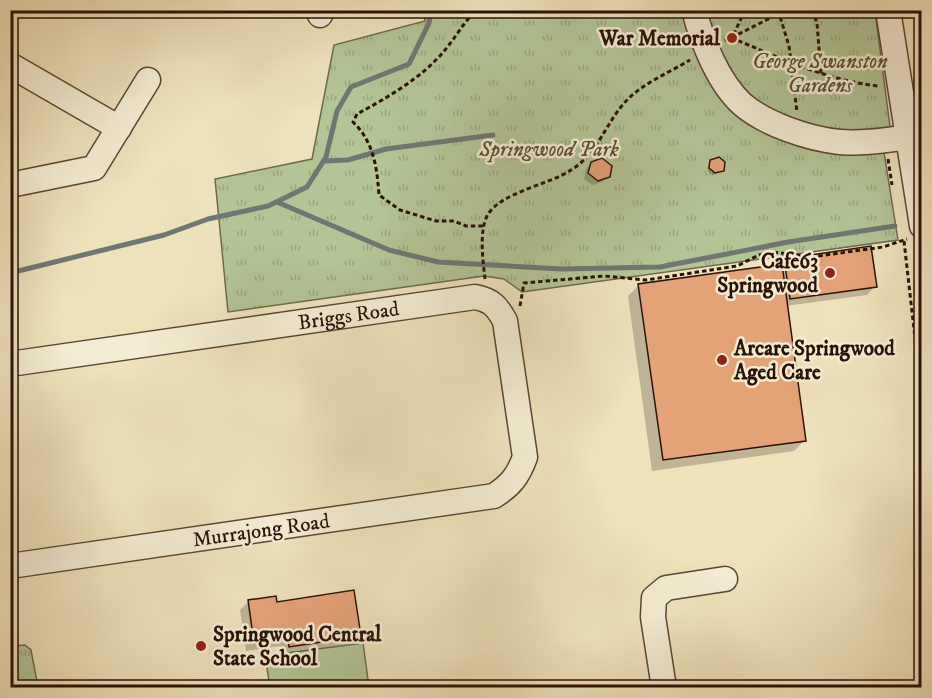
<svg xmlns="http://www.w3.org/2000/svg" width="932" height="698" viewBox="0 0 932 698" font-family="'IM FELL DW Pica',serif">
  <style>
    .park { fill: url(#park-tufts); stroke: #6e6a4e; stroke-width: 1.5 }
    .pitch { fill: #b3c495; stroke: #6e6a4e; stroke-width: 1.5 }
    .shadow { fill: #0003 }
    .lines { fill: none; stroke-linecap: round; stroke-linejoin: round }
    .stream { stroke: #707772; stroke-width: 5 }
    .building { fill: #e4a277; stroke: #2a1106; stroke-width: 1.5 }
    .minor-casing { stroke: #5b4533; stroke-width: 27 }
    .path { stroke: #2a1106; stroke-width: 3; stroke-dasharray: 4.5 3; stroke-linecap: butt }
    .minor { stroke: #f4ecd3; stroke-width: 24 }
    .poi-dot { fill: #8f2418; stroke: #f4ecd3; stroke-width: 2 }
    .labels { text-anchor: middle; stroke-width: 5; stroke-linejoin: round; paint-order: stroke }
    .poi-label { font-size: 21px; font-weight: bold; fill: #2a1106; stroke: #f4ecd3; text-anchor: end }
    .park-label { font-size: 21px; font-style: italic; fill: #5a5038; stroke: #f4ecd3 }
    .street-label { font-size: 21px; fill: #2a1106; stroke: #f4ecd3 }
  </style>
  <defs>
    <pattern id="park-tufts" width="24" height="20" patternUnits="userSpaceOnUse" patternTransform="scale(1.5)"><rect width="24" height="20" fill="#b3c495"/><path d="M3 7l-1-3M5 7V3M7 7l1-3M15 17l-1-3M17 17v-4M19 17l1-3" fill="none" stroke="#9aa77f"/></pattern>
  </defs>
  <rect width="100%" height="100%" fill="#eee2bb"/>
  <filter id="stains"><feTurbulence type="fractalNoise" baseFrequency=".00333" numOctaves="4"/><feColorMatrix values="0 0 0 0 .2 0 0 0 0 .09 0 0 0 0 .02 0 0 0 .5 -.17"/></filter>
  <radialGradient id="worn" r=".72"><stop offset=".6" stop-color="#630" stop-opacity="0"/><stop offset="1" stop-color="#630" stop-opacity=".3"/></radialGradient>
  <g class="park">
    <polygon points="424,11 875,11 890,127 883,146 898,240 522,292 504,279 484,276 228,312 215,179 312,159 334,45 425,21"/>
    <polygon points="25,645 31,650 38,687 19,687 11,676 11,646"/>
  </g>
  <polygon class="pitch" points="363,643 369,687 270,687 265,656"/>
  <g class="shadow">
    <polygon points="711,161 722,170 720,172 712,175 707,170"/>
    <polygon points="591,164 608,176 602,182 592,185 584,179 586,169"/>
    <polygon points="785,260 875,286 867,295 786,306 805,440 794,451 652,471 628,296 639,285 779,266"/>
    <polygon points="249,601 275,603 359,635 351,644 281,654 280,646 246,651 240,610"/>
  </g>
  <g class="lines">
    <g class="stream">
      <polyline points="324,161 348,160 386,149 493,135"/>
      <polyline points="277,202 389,250 438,262 561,269 660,267 788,242 895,226"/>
      <polyline points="10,273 164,235 208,219 268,206 307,187 326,157 337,111 351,87 409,64 429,23 431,10"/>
    </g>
  </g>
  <g class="building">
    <polygon points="719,157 725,162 724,171 715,173 709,168 710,160"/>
    <polygon points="602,158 612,166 610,177 598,181 588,173 591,162"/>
    <polygon points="871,246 877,287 790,299 784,259"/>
    <polygon points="782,264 806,441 663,460 638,284"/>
    <polygon points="354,590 361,636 289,647 288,638 254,643 248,600 276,596 277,602"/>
  </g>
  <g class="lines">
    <defs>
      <g id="minor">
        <polyline points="318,10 320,15"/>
        <path d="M694,10C702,41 718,82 742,104C765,124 809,139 840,142C863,144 886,140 909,137"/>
        <polyline points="888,10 922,226"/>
        <polyline points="10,65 119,128"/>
        <polyline points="10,185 94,168 148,80"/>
        <path id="s1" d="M10,364L475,297C491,300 497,306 505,321L525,457C518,476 511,485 494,496L10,566"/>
        <polyline points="664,688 653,617 654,598 666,588 725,579"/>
      </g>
    </defs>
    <use href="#minor" class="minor-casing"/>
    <g class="path">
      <path d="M745,10L732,38C780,58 826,80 878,86"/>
      <polyline points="778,10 789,46 797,112"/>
      <polyline points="812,10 817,23 821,74"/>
      <path d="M474,12C463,24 455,38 445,50C423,77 387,98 357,114L353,122C374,142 377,168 379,195L400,210L436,221H454L466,226H483"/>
      <polyline points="725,41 786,10"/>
      <polyline points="888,159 892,185"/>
      <polyline points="904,241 922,400"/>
      <path d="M485,279C483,261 479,232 487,216C500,192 549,185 571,170C599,153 606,121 628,99C644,83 670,72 690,60"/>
      <polyline points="520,306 524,283 604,276 646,280 737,266 759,255 773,252 811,257 883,247 907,239"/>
    </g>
    <use href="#minor" class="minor"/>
  </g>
  <g class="poi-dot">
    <circle cx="732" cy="38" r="6"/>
    <circle cx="830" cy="273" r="6"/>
    <circle cx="722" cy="360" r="6"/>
    <circle cx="201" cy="646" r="6"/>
  </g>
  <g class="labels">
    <g class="poi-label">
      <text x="720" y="45">War Memorial</text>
      <text x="818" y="268">Cafe63<tspan x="818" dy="24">Springwood</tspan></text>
      <text x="734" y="355" text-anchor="start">Arcare Springwood<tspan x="734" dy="24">Aged Care</tspan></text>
      <text x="213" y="641" text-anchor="start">Springwood Central<tspan x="213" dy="24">State School</tspan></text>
    </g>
    <g class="park-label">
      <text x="820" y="68">George Swanston<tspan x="820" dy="24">Gardens</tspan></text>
      <text x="549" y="156">Springwood Park</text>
    </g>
    <g class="street-label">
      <text dy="7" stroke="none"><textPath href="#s1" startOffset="342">Briggs Road</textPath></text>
      <text transform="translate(261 530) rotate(-8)" y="7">Murrajong Road</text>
    </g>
  </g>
  <rect width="932" height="698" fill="none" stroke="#eee2bb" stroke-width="36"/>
  <rect x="12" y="12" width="908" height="674" fill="none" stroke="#2a1106" stroke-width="3"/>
  <rect x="18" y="18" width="896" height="662" fill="none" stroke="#2a1106" stroke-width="1.5"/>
  <rect width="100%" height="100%" filter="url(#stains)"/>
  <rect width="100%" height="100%" fill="url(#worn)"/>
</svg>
